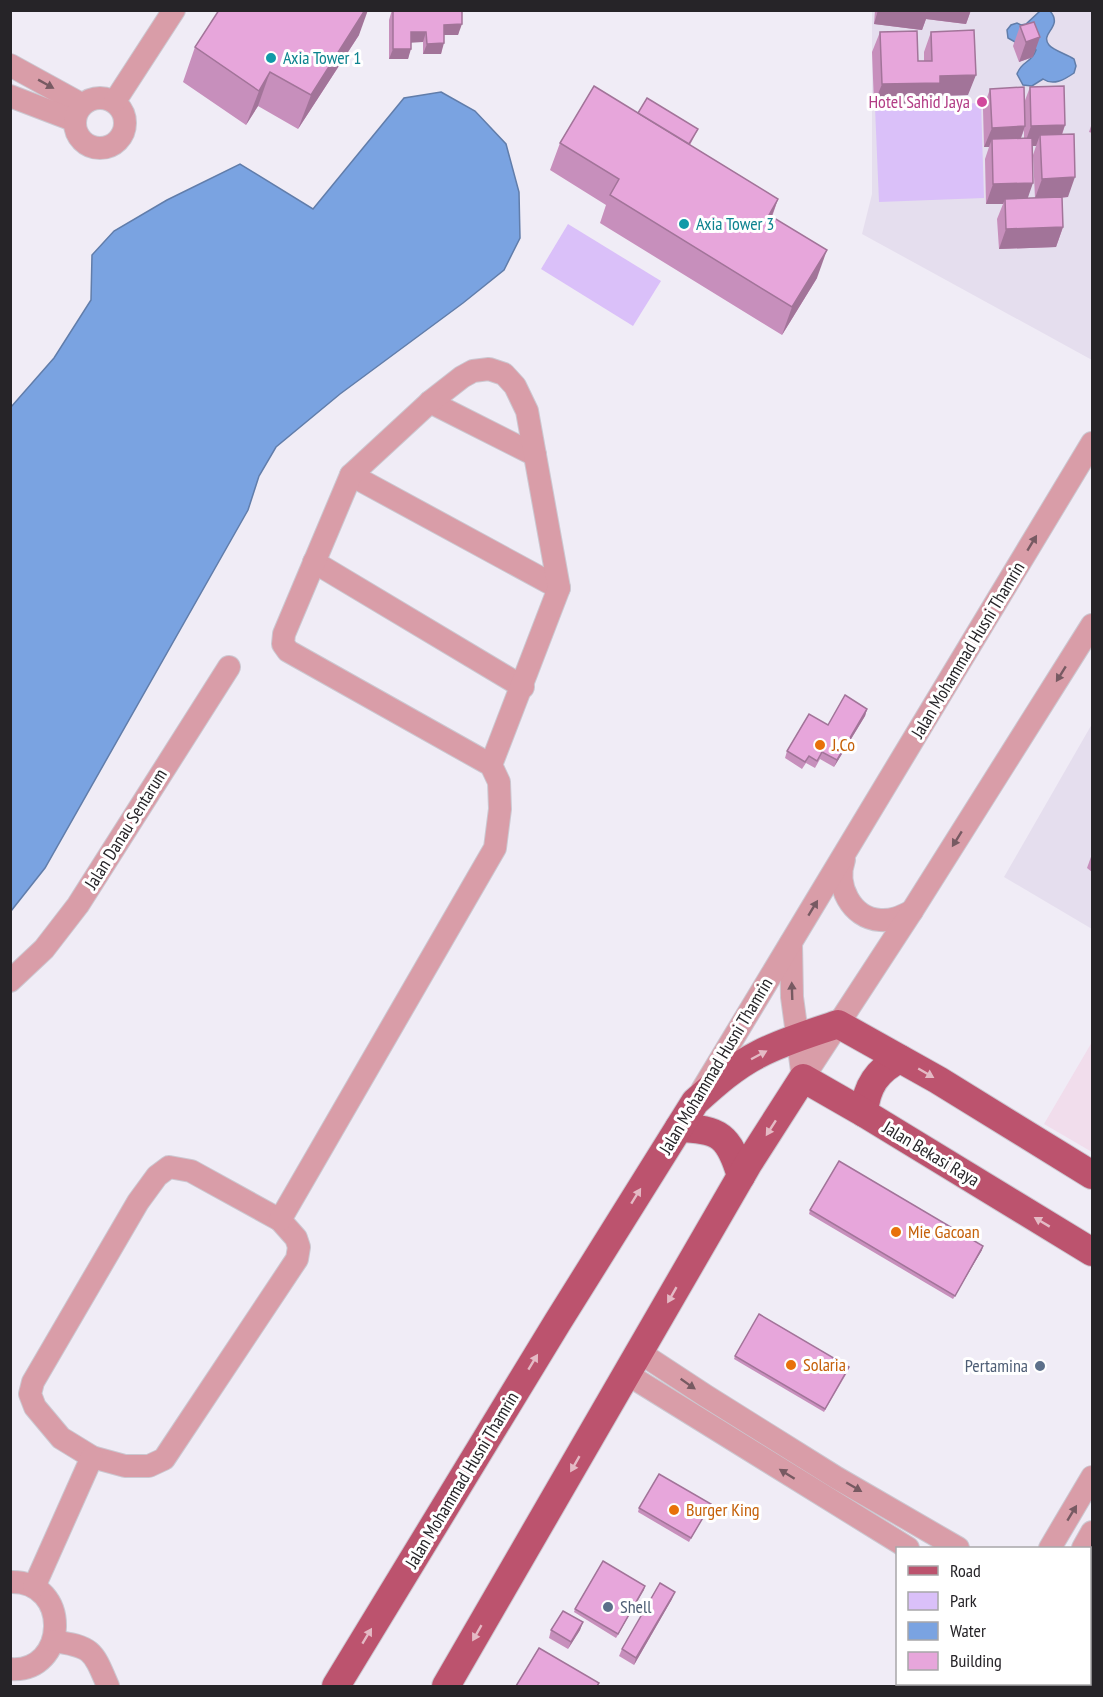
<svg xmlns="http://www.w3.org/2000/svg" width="1103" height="1697" viewBox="0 0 1103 1697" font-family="'PT Sans Narrow',sans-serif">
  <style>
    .built { fill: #e5deee }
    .medical { fill: #f1ddec }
    .green { fill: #dac0f9 }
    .water { fill: #7aa3e1; stroke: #617daa; stroke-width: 1.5 }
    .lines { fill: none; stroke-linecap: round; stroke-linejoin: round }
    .minor-casing { stroke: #ccc8d1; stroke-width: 24 }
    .major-casing { stroke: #ccc8d1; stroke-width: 30 }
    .minor { stroke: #d99da8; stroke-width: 22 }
    .major { stroke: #bc536e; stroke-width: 28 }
    .wall { fill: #c78fbc; fill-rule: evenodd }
    .shaded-wall { fill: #a27499 }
    .building { fill: #e7a6db; stroke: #a27499; stroke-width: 1.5 }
    .oneway { fill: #775a62 }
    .oneway2 { fill: #e4bac5 }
    .culture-dot { fill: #0f9aa8; stroke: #fff; stroke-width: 2 }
    .hotel-dot { fill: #d1479c; stroke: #fff; stroke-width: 2 }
    .food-dot { fill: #e8710a; stroke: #fff; stroke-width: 2 }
    .service-dot { fill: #5c6f8a; stroke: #fff; stroke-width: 2 }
    .labels { text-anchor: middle; stroke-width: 6; stroke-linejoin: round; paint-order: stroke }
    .culture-label { font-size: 18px; fill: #0d838f; stroke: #fff; text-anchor: start }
    .hotel-label { font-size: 18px; fill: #b23c85; stroke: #fff; text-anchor: end }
    .street-label { font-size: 18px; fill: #262428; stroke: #fff }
    .food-label { font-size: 18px; fill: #c56008; stroke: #fff; text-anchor: start }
    .service-label { font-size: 18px; fill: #4e5e75; stroke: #fff; text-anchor: end }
  </style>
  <rect width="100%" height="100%" fill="#f0ecf6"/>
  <g class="built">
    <polygon points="872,11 1092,11 1092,360 862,234 872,194"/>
    <polygon points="1092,724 1092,929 1004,877"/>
  </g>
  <polygon class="medical" points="1092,1042 1092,1152 1044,1124"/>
  <g class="green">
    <polygon points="981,103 984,198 879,202 875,107"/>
    <polygon points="568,224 661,281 633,326 541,269"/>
  </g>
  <g class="water">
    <path d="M1040,11H1050C1064,27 1039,33 1049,45C1054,51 1067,54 1074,59L1076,66L1074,73C1064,80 1053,86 1043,79L1032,86L1023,85L1017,74C1022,60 1031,64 1036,50L1032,43L1015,42L1008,38L1007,30L1011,25L1017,23L1021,25L1026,24Z"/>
    <polygon points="441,92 475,111 506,144 519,192 520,238 504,270 463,303 340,394 276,447 259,476 248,510 45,868 11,911 11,407 54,358 91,300 92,255 114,231 167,200 240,164 313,209 404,98"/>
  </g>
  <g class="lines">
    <defs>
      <g id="minor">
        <polyline points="10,65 81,104"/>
        <polyline points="10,96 73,120"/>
        <circle cx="100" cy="123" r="25"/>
        <polyline points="115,101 174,10"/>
        <polyline points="430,402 535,455"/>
        <polyline points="351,475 559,588"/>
        <polyline points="314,562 523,687"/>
        <path d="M844,860C835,885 851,918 880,920C893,921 902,916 912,911"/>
        <polyline points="791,943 792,997 803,1078"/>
        <polyline points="10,981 44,949 78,905 229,667"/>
        <polyline points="803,1078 912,911 1092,625"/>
        <polyline points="702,1090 1092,443"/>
        <polygon points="169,1167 191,1171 280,1220 296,1238 299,1247 297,1259 164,1459 149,1466 125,1466 92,1457 61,1438 35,1407 30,1394 33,1382 138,1202 157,1176"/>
        <polyline points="280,1220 495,848 500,809 499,782 491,765 288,651 283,644 284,634 351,475 430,402 462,377 473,371 489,369 504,374 515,386 527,411 559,588 491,765"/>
        <polyline points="639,1352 706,1396 837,1478 958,1548"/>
        <polyline points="627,1374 908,1548"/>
        <polyline points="1050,1548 1092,1477"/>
        <polyline points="1083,1548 1092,1532"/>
        <path d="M10,1582C72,1580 68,1674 10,1669"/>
        <polyline points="34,1587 92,1457"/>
        <path d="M54,1641C93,1647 93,1651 108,1686"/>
        <polyline points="965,1686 967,1684"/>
        <polyline points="1004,1686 1005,1684"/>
      </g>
      <g id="major">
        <path d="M864,1113C866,1087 877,1070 900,1059"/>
        <path d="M679,1128C720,1129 729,1136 741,1176"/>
        <path d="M336,1686L557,1323L695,1102C715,1084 735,1066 759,1054C784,1041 812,1033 838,1024L938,1080L1092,1175"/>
        <polyline points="446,1686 748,1164 803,1078 864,1113 1092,1252"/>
      </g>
    </defs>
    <use href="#minor" class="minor-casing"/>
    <use href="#major" class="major-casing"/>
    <use href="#minor" class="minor"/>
    <use href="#major" class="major"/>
  </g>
  <g class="wall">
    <polygon points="392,10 462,10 458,35 444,35 441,54 423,54 423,42 411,42 408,59 389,59 389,20"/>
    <polygon points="875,10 971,10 966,24 926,19 922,30 874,24"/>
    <polygon points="1020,26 1033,57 1019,62 1013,46"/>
    <polygon points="880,32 918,61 924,61 924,52 931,32 968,95 935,96 933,103 874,104 872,52"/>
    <polygon points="359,35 298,129 258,106 246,125 183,82 195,47"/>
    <path d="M1030,87L1065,125L1062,135L1068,197L1062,198L1063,227L1056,247L999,249L997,219L1003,204H986L985,159L989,147H984L983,109L990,89L1024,103ZM1024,130V138H1021ZM1032,146H1036L1033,155L1035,198H1028Z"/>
    <polygon points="638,113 698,129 690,145 778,199 772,217 817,278 782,335 600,223 606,205 550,170 560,143"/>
    <polygon points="1092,123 1092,133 1089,132"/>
    <polygon points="867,709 865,716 834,767 820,759 815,768 806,763 802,769 785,758 787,751 828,725"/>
    <polygon points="1092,854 1092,872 1087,868"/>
    <polygon points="810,1210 982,1250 953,1299 809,1214"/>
    <polygon points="735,1356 848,1371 824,1412 734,1359"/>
    <polygon points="711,1504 689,1542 638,1512 639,1508"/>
    <polygon points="645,1586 616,1638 574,1612 575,1609"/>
    <polygon points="672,1599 634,1665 619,1656 622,1649"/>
    <polygon points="583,1622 580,1630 568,1649 549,1638 551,1630"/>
  </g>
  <g class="shaded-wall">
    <polygon points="365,10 368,10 359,35 298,129 311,95"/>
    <polygon points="878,10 971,10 966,24 926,19 922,30 874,24"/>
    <polygon points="462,24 458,35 440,35 444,25"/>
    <polygon points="411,32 426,32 423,42 407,43"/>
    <polygon points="1040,37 1033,57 1019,62 1026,42"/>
    <polygon points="444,43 441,54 423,54 427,44"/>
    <polygon points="393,49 411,49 408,59 389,59"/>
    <polygon points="270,72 258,106 246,125 259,91"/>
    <polygon points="976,75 968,95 935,96 933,103 874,104 882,84 940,76"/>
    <polygon points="1065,125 1058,145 1040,135 1036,146 1024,146 1031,126"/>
    <polygon points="1025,126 1018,146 992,139 989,147 984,147 992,128"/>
    <polygon points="1075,177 1068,197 1035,198 1042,179"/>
    <polygon points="1033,183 1026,203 1005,199 1003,204 986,204 993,184"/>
    <polygon points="778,199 768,226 769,215"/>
    <polygon points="1063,227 1056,247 999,249 1006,229"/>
    <polygon points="827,250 817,278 782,335 792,307"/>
    <polygon points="867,709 865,716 834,767 837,760"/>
    <polygon points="983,1246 982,1250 953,1299 955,1296"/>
    <polygon points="645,1586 644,1590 616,1638 618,1634"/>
    <polygon points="675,1592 672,1599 634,1665 636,1658"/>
    <polygon points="583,1622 580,1630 568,1649 571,1642"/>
  </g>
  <g class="building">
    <polygon points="219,10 365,10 311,95 270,72 259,91 195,47"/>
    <polygon points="393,10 462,10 462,24 444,25 444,43 427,44 426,32 411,32 411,49 393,49"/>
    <polygon points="1034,22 1040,37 1026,42 1020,26"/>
    <polygon points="974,30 976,75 940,76 940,83 882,84 880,32 917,31 918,61 932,61 931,32"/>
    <polygon points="594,86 778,199 769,215 827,250 792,307 610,195 619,179 560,143"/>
    <polygon points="1064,86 1065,125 1031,126 1030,87"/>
    <polygon points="1024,87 1025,126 992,128 990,89"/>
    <polygon points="647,98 698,129 689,144 638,113"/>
    <polygon points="1074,134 1075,177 1042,179 1040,135"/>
    <polygon points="1032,138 1033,183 993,184 992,139"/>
    <polygon points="1062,197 1063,227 1006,229 1005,199"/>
    <polygon points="845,695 867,709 837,760 822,752 817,761 809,756 805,762 787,751 809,714 828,725"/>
    <polygon points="839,1161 983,1246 955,1296 810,1210"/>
    <polygon points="759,1314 849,1367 825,1409 735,1356"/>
    <polygon points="659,1474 711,1504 691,1538 639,1508"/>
    <polygon points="603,1561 645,1586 618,1634 575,1609"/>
    <polygon points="660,1583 675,1592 636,1658 622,1649"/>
    <polygon points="563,1611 583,1622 571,1642 551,1630"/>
    <polygon points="539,1648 599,1683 597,1686 516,1686"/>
  </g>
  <defs><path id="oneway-solid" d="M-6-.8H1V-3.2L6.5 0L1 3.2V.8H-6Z" transform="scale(1.5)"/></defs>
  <g class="oneway">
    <use href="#oneway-solid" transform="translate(46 84) rotate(29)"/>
    <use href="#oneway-solid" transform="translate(1032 543) rotate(-59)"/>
    <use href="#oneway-solid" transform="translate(1061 674) rotate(122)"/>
    <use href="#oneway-solid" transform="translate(957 839) rotate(122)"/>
    <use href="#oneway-solid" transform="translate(813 908) rotate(-59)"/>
    <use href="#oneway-solid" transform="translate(792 991) rotate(-92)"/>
    <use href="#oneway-solid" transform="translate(688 1384) rotate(35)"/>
    <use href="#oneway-solid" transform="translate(787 1474) rotate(-148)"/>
    <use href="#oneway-solid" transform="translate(854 1487) rotate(30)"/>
    <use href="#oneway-solid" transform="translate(1072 1513) rotate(-59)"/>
  </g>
  <g class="oneway2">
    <use href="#oneway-solid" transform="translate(759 1055) rotate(-28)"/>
    <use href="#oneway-solid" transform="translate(926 1073) rotate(30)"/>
    <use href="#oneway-solid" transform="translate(771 1128) rotate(123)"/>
    <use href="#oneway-solid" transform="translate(636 1196) rotate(-58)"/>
    <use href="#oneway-solid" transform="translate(1042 1222) rotate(-149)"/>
    <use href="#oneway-solid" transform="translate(672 1295) rotate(120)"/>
    <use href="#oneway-solid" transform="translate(533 1362) rotate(-59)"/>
    <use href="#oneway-solid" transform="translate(575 1464) rotate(120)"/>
    <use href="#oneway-solid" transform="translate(477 1633) rotate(120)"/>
    <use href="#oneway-solid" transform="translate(367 1636) rotate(-59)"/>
  </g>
  <g class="culture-dot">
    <circle cx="271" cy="58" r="6"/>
    <circle cx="684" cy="224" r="6"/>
  </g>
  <circle class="hotel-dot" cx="982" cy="102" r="6"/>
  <g class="food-dot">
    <circle cx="820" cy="745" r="6"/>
    <circle cx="896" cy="1232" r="6"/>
    <circle cx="791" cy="1365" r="6"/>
    <circle cx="674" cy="1510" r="6"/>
  </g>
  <g class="service-dot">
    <circle cx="1040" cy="1366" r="6"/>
    <circle cx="608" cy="1607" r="6"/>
  </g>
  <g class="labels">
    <g class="culture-label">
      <text x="283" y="64">Axia Tower 1</text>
      <text x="696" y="230">Axia Tower 3</text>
    </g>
    <g class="hotel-label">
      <text x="970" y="108">Hotel Sahid Jaya</text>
    </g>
    <g class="street-label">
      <text transform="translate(968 650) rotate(-59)" y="6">Jalan Mohammad Husni Thamrin</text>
      <text transform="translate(126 829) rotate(-58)" y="6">Jalan Danau Sentarum</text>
      <text transform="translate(716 1066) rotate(-59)" y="6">Jalan Mohammad Husni Thamrin</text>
      <text transform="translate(931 1154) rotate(31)" y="6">Jalan Bekasi Raya</text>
      <text transform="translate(462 1480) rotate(-59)" y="6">Jalan Mohammad Husni Thamrin</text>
    </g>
    <g class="food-label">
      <text x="832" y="751">J.Co</text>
      <text x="908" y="1238">Mie Gacoan</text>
      <text x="803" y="1371">Solaria</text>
      <text x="686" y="1516">Burger King</text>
    </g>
    <g class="service-label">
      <text x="1028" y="1372">Pertamina</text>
      <text x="620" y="1613" text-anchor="start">Shell</text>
    </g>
  </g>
  <rect width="1103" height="1697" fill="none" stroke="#262428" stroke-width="24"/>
  <rect x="896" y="1547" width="195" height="138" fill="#ffffff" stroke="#a8a7a9" stroke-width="1.5"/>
  <rect x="908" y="1566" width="30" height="9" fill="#bc536e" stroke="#a8a7a9" stroke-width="1.5"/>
  <text x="950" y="1577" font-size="18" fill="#262428">Road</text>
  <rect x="908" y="1592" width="30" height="18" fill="#dac0f9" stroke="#a8a7a9" stroke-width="1.5"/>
  <text x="950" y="1607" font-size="18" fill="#262428">Park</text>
  <rect x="908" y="1622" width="30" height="18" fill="#7aa3e1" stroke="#a8a7a9" stroke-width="1.5"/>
  <text x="950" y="1637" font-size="18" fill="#262428">Water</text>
  <rect x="908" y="1652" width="30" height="18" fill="#e7a6db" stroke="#a8a7a9" stroke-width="1.5"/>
  <text x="950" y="1667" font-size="18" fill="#262428">Building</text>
</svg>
